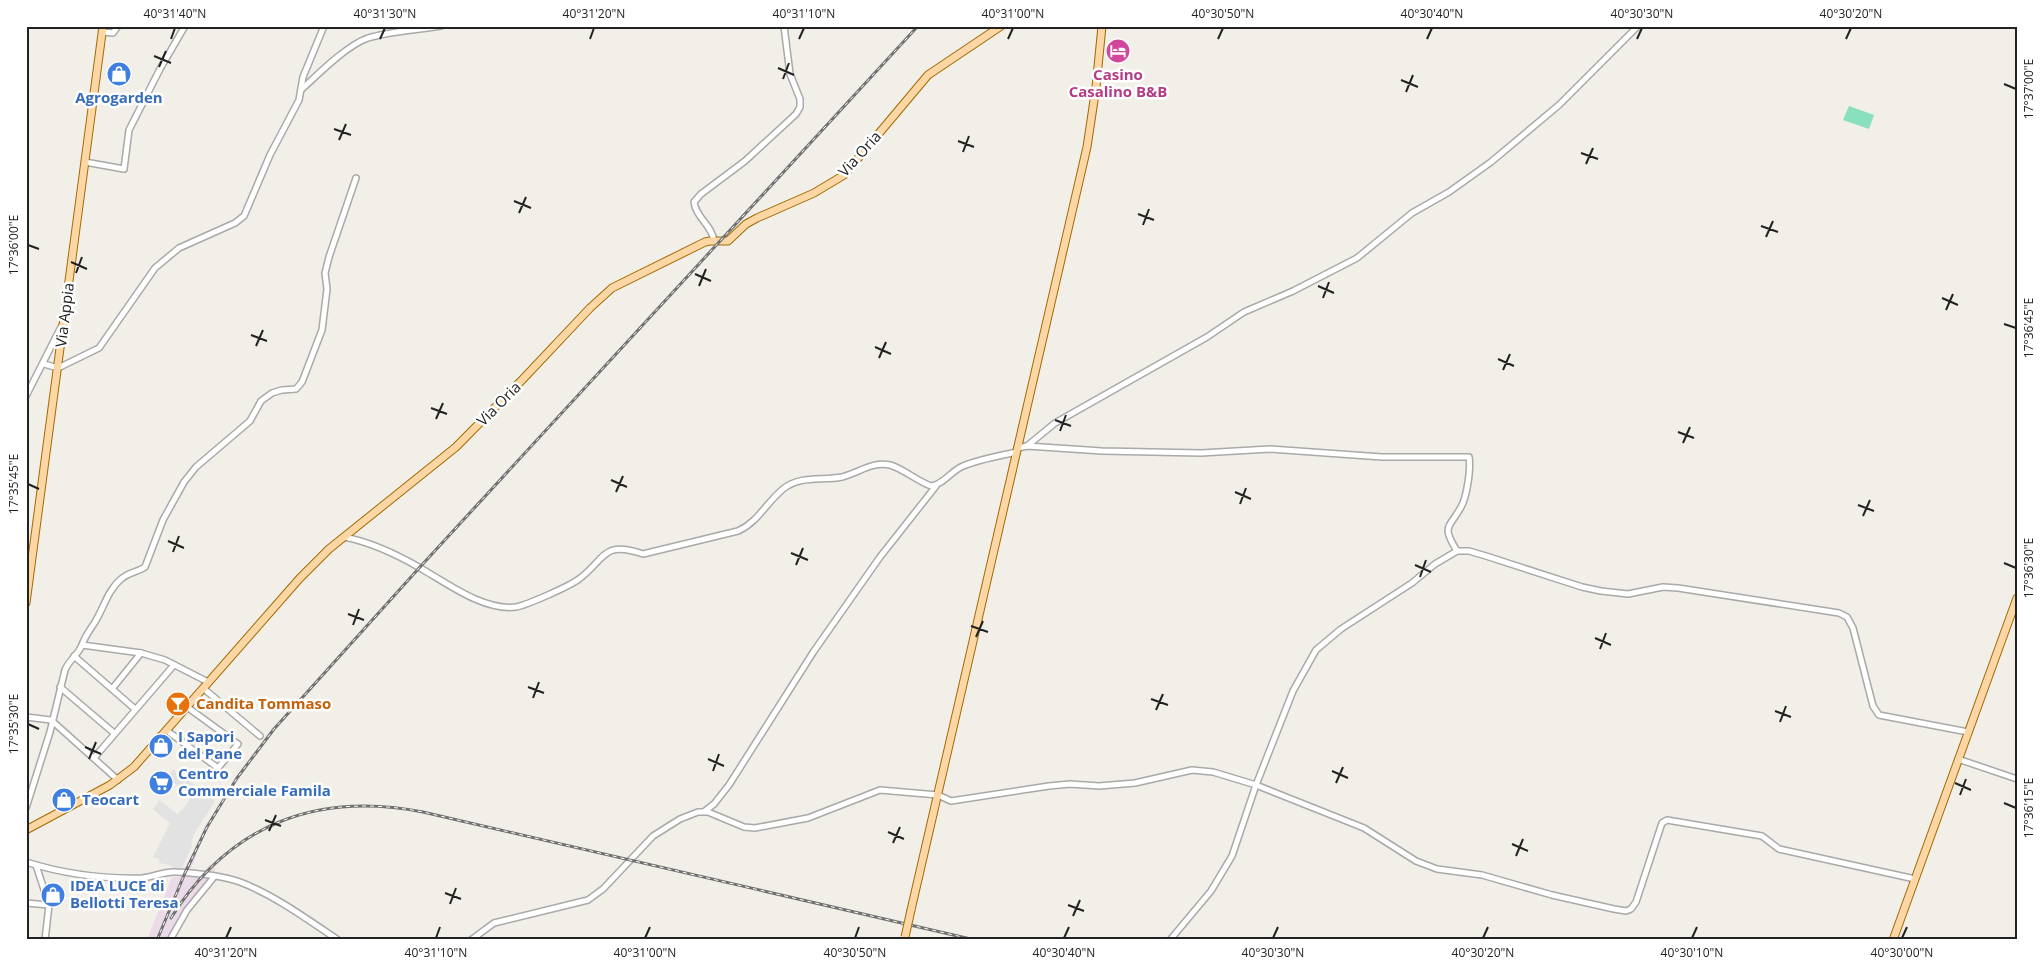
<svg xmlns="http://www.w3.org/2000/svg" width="2043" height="966" viewBox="0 0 2043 966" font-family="'Open Sans',sans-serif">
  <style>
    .industrial { fill: #ebdbe8 }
    .pitch { fill: #88e0be }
    .parking { fill: #e2e2e2 }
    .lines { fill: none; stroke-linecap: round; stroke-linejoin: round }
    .minor-casing { stroke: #a9a9a9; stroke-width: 8 }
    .major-casing { stroke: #a06b00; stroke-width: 9 }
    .minor { stroke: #fff; stroke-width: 5 }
    .major { stroke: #fcd6a4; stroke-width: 7 }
    .rail-casing { stroke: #707070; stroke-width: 3 }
    .rail { stroke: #fff; stroke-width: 1; stroke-dasharray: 4; stroke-linecap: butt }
    .major-bridge-casing { stroke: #a06b00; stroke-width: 9; stroke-linecap: butt }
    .major-bridge { stroke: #fcd6a4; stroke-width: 7 }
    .ticks { fill: none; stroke: #222; stroke-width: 2 }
    .labels { text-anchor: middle; stroke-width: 5; stroke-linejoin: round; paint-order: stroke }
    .hotel-label { font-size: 15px; font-weight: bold; fill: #b23c85; stroke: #fff }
    .shop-label { font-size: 15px; font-weight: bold; fill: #366cbe; stroke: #fff; text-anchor: start }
    .street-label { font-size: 15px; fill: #222; stroke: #fff }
    .food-label { font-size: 15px; font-weight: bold; fill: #c56008; stroke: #fff; text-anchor: start }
    .neatline { fill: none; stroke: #222; stroke-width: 2 }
    .ticks-label { font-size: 12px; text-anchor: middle; fill: #222 }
  </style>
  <rect width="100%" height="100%" fill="#f2efe9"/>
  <polygon class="industrial" points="192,853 197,854 190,870 203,872 210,865 216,869 207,878 207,883 178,918 167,940 147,940 172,877 180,877"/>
  <polygon class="pitch" points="1849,106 1874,115 1869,129 1843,120"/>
  <polygon class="parking" points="173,769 197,787 198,790 200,789 215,801 194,834 191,843 192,846 182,868 175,869 170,865 159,863 159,859 153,857 170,823 153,809 160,800 177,814 186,806 191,796 167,777"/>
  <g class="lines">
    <defs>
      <g id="minor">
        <polyline points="103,32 113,33 118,26"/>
        <path d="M301,90C317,75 347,45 368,38C391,31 418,30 441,26"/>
        <polyline points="85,162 124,169 129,130 160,69 185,26"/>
        <path d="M714,241C712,225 696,218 694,202L701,194L745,161L796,114L800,107V99L790,74L784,26"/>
        <polyline points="44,364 58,368 99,348 155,268 179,248 235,223 244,216 270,155 299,100 303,77 324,26"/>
        <polyline points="26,396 62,325"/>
        <polyline points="1027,446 1055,423 1207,337 1244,312 1293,291 1357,258 1412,213 1449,192 1491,162 1559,105 1638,26"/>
        <path d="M1018,448L1027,446L1102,451L1201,453L1270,449L1382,457H1469C1471,468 1467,497 1461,507C1449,529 1441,525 1457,551"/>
        <path d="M344,537C371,542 398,555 422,569C448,584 484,611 516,607C527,605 570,586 579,579C606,559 602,540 643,554L738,531C758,522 766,503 783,489C800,475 822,481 842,477C858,473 873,461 890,465C902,468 917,481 931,486C943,485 951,471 963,466C980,459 999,456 1017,452"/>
        <polyline points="82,645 141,653 165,660 208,682"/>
        <polyline points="74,656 135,709"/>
        <polyline points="60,687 114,733"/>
        <polyline points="203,688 260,736"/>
        <polyline points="112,689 141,653"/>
        <polyline points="26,717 51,720 118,780"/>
        <polyline points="166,730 218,768 238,744 187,707"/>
        <polyline points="94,758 174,665"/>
        <polyline points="1958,759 2017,779"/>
        <path d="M26,808L50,732L65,670C69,660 78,655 82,645C85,636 90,630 95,622C104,607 108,590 121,579C129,572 138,572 145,567L163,520L184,482L196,467L250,421L261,401L272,393L282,390L296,389L302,382L322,330L327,289L325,273L329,257L356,178"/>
        <polyline points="705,811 714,804 729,785 814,651 880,557 936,486"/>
        <path d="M26,862C64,874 103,879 142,878C154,877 164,871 176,872C196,873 220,875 240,882C274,895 307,919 338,940"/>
        <polyline points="36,865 49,905 45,940"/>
        <polyline points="26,903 49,905"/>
        <polyline points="170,940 187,910 214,877"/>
        <polyline points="471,940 494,923 588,900 603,889 653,836 680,819 698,812 708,812 744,827 755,828 808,818 880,790 938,795 951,801 1049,786 1070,784 1099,786 1135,783 1192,770 1213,772 1256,785 1364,828 1416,861 1437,869 1482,875 1552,895 1614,909 1626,911 1631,909 1636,902 1660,829 1662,823 1667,820 1762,836 1779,849 1915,879"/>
        <polyline points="1170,940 1211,891 1232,856 1256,785 1293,691 1316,650 1341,629 1412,583 1435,564 1457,551 1469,551 1486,556 1582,587 1601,591 1628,594 1663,587 1678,588 1839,613 1847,617 1853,628 1873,706 1879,715 1968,732"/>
      </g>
      <g id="major">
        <polyline points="26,603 103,26"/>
        <polyline points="26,830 110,785 134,767 300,578 329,549 456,447 523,379 590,308 612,288 705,242 710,241 728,241 746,224 757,218 814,193 844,175 928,75 1001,26"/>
        <polyline points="911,910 1087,147 1096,87 1102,26"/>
        <polyline points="1893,940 2017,598"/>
      </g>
    </defs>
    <use href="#minor" class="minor-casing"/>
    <use href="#major" class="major-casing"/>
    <use href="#minor" class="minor"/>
    <use href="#major" class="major"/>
    <defs>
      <g id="rail">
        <path d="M171,918C229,825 316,791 423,812L975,940"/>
        <polyline points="157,940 185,873 207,827 237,778 274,729 420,567 918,26"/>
      </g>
    </defs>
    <use href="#rail" class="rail-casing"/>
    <use href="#rail" class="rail"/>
    <defs>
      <polyline id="major-bridge" points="905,937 911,910"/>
    </defs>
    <use href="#major-bridge" class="major-bridge-casing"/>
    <use href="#major-bridge" class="major-bridge"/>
  </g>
  <path class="ticks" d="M171,39L175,28M380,39L385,28M590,39L594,28M799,39L804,28M1008,39L1013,28M1218,39L1223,28M1427,39L1432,28M1637,39L1642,28M1846,39L1851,28M154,56L171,63M159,67L166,51M778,68L794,75M783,79L789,63M1401,80L1418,87M2004,84L2016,89M1406,92L1413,75M334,129L351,135M339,140L346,124M958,141L974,147M963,152L969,136M1581,153L1598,159M1586,164L1593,148M514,201L531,208M519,213L526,197M1138,214L1154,220M1143,225L1149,209M1761,226L1778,232M1766,237L1773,221M28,245L39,249M71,262L87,269M76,273L82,257M695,274L711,281M699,286L706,269M1318,286L1334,293M1323,298L1329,282M1942,298L1958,305M1946,310L1953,294M2004,324L2016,328M251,335L267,341M256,346L263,330M875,347L891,354M879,358L886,342M1498,359L1514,366M1503,370L1510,354M431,408L447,414M436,419L443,403M1055,420L1071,426M1060,431L1066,415M1678,432L1694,438M1683,443L1690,427M611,480L627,487M28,484L39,489M616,492L623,476M1235,492L1251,499M1240,504L1246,488M1858,505L1874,511M1863,516L1870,500M168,541L184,548M173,552L179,536M791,553L808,560M2004,563L2016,568M796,565L803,548M1415,565L1431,572M1420,577L1426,560M348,614L364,620M353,625L359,609M971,626L988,632M976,637L983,621M1595,638L1611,645M1600,649L1606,633M528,687L544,693M533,698L539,682M1151,699L1168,705M1156,710L1163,694M1775,711L1791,717M1780,722L1786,706M28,724L39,729M85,747L101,754M89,759L96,742M708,759L724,766M713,771L719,754M1332,771L1348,778M1336,783L1343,767M1955,783L1971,790M1960,795L1966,779M2004,803L2016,808M265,820L281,826M269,831L276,815M888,832L904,839M893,843L900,827M1512,844L1528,851M1516,856L1523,839M445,893L461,899M450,904L456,888M1068,905L1084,911M1073,916L1080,900M226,938L231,927M436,938L440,927M645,938L650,927M855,938L859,927M1064,938L1069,927M1273,938L1278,927M1483,938L1488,927M1692,938L1697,927M1902,938L1907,927"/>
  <defs>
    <symbol id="hotel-disc" viewBox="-11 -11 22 22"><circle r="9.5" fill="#d1479c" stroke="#fff"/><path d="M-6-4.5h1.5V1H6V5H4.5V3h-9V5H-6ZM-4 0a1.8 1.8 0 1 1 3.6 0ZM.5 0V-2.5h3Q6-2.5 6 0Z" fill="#fff"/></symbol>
    <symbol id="shop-disc" viewBox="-11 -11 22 22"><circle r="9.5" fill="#3f7fe0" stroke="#fff"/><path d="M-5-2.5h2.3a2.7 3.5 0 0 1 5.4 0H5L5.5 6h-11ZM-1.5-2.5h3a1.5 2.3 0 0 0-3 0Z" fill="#fff"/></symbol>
    <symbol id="bar-disc" viewBox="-11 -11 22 22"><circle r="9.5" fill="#e8710a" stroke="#fff"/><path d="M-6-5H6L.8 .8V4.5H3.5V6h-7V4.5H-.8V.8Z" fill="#fff"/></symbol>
    <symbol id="supermarket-disc" viewBox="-11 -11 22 22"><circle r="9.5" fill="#3f7fe0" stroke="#fff"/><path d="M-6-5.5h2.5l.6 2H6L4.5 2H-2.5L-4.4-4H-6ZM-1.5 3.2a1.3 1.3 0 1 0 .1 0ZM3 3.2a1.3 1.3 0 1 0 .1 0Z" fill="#fff"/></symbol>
  </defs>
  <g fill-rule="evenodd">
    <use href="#hotel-disc" x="1104" y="37" width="28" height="28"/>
    <use href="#shop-disc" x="105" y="60" width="28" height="28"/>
    <use href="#bar-disc" x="164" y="690" width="28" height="28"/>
    <use href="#shop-disc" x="147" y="732" width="28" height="28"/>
    <use href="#supermarket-disc" x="147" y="769" width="28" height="28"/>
    <use href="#shop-disc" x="50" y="786" width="28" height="28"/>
    <use href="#shop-disc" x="39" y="881" width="28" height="28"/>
  </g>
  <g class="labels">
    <g class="hotel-label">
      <text x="1118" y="80">Casino<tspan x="1118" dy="17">Casalino B&amp;B</tspan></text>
    </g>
    <g class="shop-label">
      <text x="119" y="103" text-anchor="middle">Agrogarden</text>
      <text x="178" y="742">I Sapori<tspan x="178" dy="17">del Pane</tspan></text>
      <text x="178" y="779">Centro<tspan x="178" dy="17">Commerciale Famila</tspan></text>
      <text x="82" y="805">Teocart</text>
      <text x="70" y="891">IDEA LUCE di<tspan x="70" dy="17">Bellotti Teresa</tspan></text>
    </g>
    <g class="street-label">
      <text transform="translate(860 154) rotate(-48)" y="5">Via Oria</text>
      <text transform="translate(65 315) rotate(-83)" y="5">Via Appia</text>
      <text transform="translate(499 404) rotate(-45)" y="5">Via Oria</text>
    </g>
    <g class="food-label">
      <text x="196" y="709">Candita Tommaso</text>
    </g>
  </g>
  <rect width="2043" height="966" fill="none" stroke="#ffffff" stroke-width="55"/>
  <rect x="28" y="28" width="1988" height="910" class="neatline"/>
  <g class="ticks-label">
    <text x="175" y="18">40°31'40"N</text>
    <text x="385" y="18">40°31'30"N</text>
    <text x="594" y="18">40°31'20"N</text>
    <text x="804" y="18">40°31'10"N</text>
    <text x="1013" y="18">40°31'00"N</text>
    <text x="1223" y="18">40°30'50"N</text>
    <text x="1432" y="18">40°30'40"N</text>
    <text x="1642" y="18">40°30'30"N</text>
    <text x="1851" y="18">40°30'20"N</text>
    <text transform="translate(2029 89) rotate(-90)" y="4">17°37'00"E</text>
    <text transform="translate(14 245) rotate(-90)" y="4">17°36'00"E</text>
    <text transform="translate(2029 328) rotate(-90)" y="4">17°36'45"E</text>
    <text transform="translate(14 484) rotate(-90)" y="4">17°35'45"E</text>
    <text transform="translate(2029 568) rotate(-90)" y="4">17°36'30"E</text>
    <text transform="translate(14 724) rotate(-90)" y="4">17°35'30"E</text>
    <text transform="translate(2029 808) rotate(-90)" y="4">17°36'15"E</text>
    <text x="226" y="957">40°31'20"N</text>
    <text x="436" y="957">40°31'10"N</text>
    <text x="645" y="957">40°31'00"N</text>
    <text x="855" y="957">40°30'50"N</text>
    <text x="1064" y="957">40°30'40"N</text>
    <text x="1273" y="957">40°30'30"N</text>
    <text x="1483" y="957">40°30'20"N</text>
    <text x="1692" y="957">40°30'10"N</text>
    <text x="1902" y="957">40°30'00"N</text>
  </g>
</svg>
